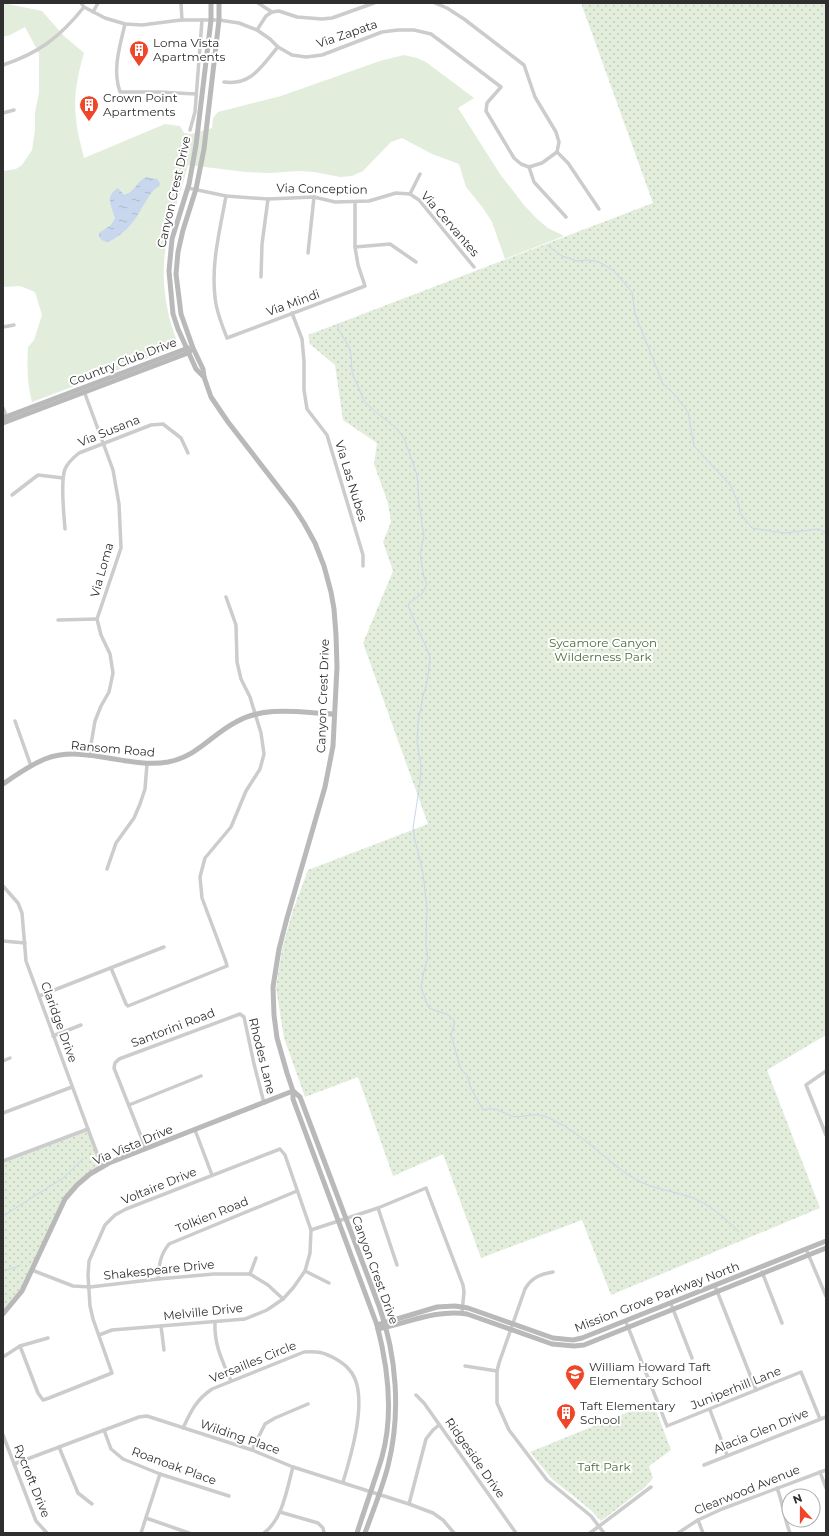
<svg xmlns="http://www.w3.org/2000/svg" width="829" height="1536" viewBox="0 0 829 1536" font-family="Montserrat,sans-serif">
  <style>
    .grass { fill: #e2eddc }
    .park { fill: url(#park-dots) }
    .water { fill: url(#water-ripples) }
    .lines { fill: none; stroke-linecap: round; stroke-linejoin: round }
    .stream { stroke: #c8d7ee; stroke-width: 1 }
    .street { stroke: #ccc; stroke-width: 3.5 }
    .secondary { stroke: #b9b9b9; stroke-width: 5 }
    .labels { text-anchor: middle; stroke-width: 4; stroke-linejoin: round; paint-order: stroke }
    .street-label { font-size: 12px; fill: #2f2f2f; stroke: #fff }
    .poi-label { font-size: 12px; fill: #2f2f2f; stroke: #fff; text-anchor: start }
    .park-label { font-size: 12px; fill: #476e3a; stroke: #fff }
  </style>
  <defs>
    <pattern id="park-dots" width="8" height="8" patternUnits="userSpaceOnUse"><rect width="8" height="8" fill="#e2eddc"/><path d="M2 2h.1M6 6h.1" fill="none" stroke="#c2ccbd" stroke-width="1.8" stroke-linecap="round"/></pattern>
    <pattern id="water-ripples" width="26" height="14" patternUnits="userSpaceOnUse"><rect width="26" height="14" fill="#c8d7ee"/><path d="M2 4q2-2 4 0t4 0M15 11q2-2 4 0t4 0" fill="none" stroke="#acb9cc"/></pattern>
  </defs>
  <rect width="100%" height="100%" fill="#fff"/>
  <path class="grass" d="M3,3L42,11L64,36L84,53C78,74 73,96 76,118C77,132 81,145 84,158L165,124L180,126L184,133L191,134L212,128L213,118L218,112L281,96L380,61L404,55L417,58L426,62L474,98L458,108L500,174L524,205L537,219L548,228L564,236L505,259L492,222L483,208L466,187L459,164L432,154L402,138L391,142L363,171L352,176L340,177L314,172L299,171L270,173L246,172L188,165C183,186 175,206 170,227C159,267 163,306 178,344V347L32,402C27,383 27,366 28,347L34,340L42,315L35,292L20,286L3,287V171L16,169L22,165L32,150L35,130V112L39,93V53L25,27L10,35L3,37Z"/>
  <g class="park">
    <polygon points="581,3 826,3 826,1035 767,1070 820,1208 611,1295 582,1220 481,1258 443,1154 393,1176 358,1077 305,1097 284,1038 276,988 282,949 293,910 308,870 428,824 363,643 393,571 383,542 391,522 388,503 374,464 377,443 343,420 335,365 310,344 308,335 653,203"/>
    <polygon points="89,1128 104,1165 70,1194 26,1284 3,1315 3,1160"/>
    <polygon points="653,1402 671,1450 649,1466 653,1478 644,1488 601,1521 591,1510 552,1479 530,1452"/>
  </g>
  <path class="water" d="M146,177L157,179L160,183C159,188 155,188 152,192C139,210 137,223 117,237C112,240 109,243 103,241L99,237V233L111,225L115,218C112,207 104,196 118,188L124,195C135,192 136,182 146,177Z"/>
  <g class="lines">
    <g class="stream">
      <polyline points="547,245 562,256 577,261 589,260 599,262 614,271 632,292 635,314 663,384 675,395 688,412 694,446 731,486 739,505 740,513 752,528 784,533 819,529 826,533"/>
      <path d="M338,324V329L349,347L351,355L352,372L364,401L371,408L397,429L404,438L417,475L418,486L419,503L424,536L420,554L424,577L427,584L422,594L410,602L408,606L426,647L430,658L427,683L423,696L418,723L417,742L421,765L420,783L413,828L415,840L423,873L427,908L426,944L428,958L424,971L421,988L429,1008L448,1015L455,1021L451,1035L461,1070L467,1075L471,1088L483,1110C496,1106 500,1112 512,1116C517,1118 527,1115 533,1115C539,1114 548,1117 553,1120C585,1135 607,1163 637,1180C653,1189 673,1191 690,1197C709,1204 724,1217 739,1232"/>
      <polyline points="3,1216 63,1178 83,1159"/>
      <polyline points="3,1271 20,1266"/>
    </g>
    <g class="street">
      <polyline points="81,3 84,7 105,18 125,24 142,25 181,20 219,20 239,23 257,30 270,39 278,47 292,55 306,57 322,55 382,32 398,30 414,30 431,34 447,46 501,87 487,103 486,111 514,158 521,164 529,167 534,182 566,217"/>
      <polyline points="181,3 182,20"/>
      <polyline points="258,3 272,12"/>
      <polyline points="435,3 447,8 464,19 524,65 535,97 556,132 559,142 557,152"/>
      <polyline points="93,12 98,3"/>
      <path d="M125,24C120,46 112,69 120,92H158L196,94"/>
      <polyline points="257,30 266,16 272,12 279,11 297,17 322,19 332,18 374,3"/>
      <path d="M3,65C39,53 60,37 84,7"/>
      <path d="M224,82C252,86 262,65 278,47"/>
      <polyline points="3,113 14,110"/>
      <polyline points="190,130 195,112 202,20"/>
      <polyline points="557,152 568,163 599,209"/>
      <polyline points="529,167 542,163 557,152"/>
      <polyline points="188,188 226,196 268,199 314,197 335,202 369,201 396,193 410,194 420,174"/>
      <polyline points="410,194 419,200 474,267"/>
      <path d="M226,196C220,230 211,263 215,297C216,311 222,325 227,338L365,286L358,265L355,247V202"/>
      <polyline points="355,247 390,244 416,262"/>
      <polyline points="308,253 314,197"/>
      <polyline points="261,277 262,244 268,199"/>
      <polyline points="292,313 302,339 304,361 304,390 307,409 327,435 363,555 363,566"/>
      <polyline points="3,327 14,325"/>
      <polyline points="84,391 113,470 119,504 121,548 97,619 101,635 110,654 113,673 109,692 101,706 95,721 89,756"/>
      <polyline points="3,408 7,418"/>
      <polyline points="12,495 38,475 63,478"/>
      <path d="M65,529C64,514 60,482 65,469C68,462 73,458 79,453L151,425L163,424L181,438L188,453"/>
      <polyline points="58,620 97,619"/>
      <polyline points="15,721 31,766"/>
      <polyline points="107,869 116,843 134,818 140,804 145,789 147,764"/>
      <polyline points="3,886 18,903 22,913 26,961 102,1167"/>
      <polyline points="3,941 25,943"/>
      <polyline points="111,968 126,1004 128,1006 227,966 226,962 202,898 200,877 205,858 231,827 246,791 260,769 264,754 261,733 250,697 241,679 237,662 236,625 226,597"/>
      <polyline points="39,996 164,947"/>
      <polyline points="53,1036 81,1025"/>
      <polyline points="3,1061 10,1058"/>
      <polyline points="826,1071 806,1085 826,1135"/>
      <polyline points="129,1105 201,1076"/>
      <polyline points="3,1113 72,1087"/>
      <polyline points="195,1130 212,1175"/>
      <polyline points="146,1149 114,1068 115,1063 119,1059 240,1014 244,1017 254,1064 264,1103"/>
      <polyline points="3,1161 88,1129"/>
      <polyline points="378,1208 397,1265"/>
      <polyline points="311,1230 378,1208 426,1188 463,1285 464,1292 462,1313"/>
      <polyline points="806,1249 826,1296"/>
      <polyline points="32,1270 73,1286 90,1287 158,1279 214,1274 250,1274 268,1285 283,1299"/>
      <polyline points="305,1271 329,1283"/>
      <path d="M553,1272C541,1274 532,1277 525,1289L499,1363L497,1371V1403L509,1430L547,1480L591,1516L604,1533"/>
      <polyline points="762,1272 782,1323"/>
      <polyline points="250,1274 256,1258"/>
      <path d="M158,1279C159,1265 160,1255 169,1244L297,1191"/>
      <polyline points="715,1286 756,1390"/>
      <polyline points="671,1304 692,1358"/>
      <path d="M215,1322C214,1345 222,1360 231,1381"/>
      <polyline points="626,1322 667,1426 801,1372 820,1419"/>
      <polyline points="161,1326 164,1350"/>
      <polyline points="20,1346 38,1393 43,1400 49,1398 112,1373 93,1319 90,1306 88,1275 89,1261 105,1225 115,1215 126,1209 280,1149 285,1155 311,1230 310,1253 305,1271 293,1288 283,1299 267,1310 245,1319 112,1330 99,1335"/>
      <polyline points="3,1357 20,1346 48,1338"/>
      <polyline points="465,1366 497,1371"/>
      <polyline points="416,1395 424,1403 516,1533"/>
      <polyline points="710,1410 727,1455"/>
      <path d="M183,1428C191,1411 196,1400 212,1389L304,1352C318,1351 323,1352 336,1359C344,1364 351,1369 355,1379C366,1405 351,1456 343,1482"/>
      <polyline points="104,1430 111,1449 123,1459 160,1474 229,1496"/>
      <polyline points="3,1435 36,1521 47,1533"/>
      <polyline points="59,1447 78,1493 92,1504"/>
      <polyline points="252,1450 265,1424 275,1418 308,1404"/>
      <polyline points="14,1464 139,1417 147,1416 252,1450 293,1467 409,1504 433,1513 443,1520 454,1533"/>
      <polyline points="704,1465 826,1417"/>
      <polyline points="820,1472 826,1488"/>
      <path d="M777,1488C783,1503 784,1518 790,1533"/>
      <polyline points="409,1504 426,1439 433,1430 439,1425"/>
      <polyline points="280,1512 318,1523 323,1528 324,1533"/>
      <polyline points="146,1518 189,1533"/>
      <polyline points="698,1520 703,1533"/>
      <polyline points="141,1533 160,1474"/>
      <path d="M264,1533C283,1519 287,1488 293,1467"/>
      <polyline points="590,1533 651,1487"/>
      <polyline points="678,1533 698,1520 722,1509 826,1470"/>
    </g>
    <g class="secondary">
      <path d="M219,3V20L204,149L196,189L183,230L178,252L176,274L181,314L193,348L203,369L204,377L211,397L228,422L293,506L304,523L315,543L324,566L331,592L334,609L336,635L337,667L333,746L325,787L287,918L279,949L273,987L274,1015L277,1038L287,1073L293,1091V1099L377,1325C388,1367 394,1414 382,1457C374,1483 365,1508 357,1533"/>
      <polyline points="204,377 196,369 178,329 173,314 169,271 172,239 189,184 196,145 211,20 211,3"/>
      <polyline points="3,418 188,348"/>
      <polyline points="3,423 188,353 190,351"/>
      <path d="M3,784C16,775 30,765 45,759C83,744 128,769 168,762C198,756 211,735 236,722C265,705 302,713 334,714"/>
      <path d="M293,1091L300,1097L379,1306C397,1356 401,1414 388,1466C382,1489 373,1511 365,1533"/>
      <polyline points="3,1314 22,1291 65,1199 77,1185 90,1174 109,1163 293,1091"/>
      <polyline points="377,1325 437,1307 455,1306 468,1308 553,1338 573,1340 582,1338 826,1241"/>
      <path d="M378,1329C408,1323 437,1309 467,1314L552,1344L574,1346L584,1345L826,1248"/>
    </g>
  </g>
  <defs>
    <symbol id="building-pin" viewBox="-11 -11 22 30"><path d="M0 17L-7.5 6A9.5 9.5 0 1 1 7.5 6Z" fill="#ef4629" stroke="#fff"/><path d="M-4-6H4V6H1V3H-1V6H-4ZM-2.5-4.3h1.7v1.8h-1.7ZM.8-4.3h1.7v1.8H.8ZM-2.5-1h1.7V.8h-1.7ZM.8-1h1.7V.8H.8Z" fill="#fff"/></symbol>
    <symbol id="school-pin" viewBox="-11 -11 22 30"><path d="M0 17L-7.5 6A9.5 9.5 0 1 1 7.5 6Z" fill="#ef4629" stroke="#fff"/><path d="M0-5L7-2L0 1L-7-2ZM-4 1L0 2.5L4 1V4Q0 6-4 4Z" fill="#fff"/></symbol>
  </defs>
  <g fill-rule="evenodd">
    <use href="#building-pin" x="128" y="39" width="22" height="30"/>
    <use href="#building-pin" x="78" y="94" width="22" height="30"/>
    <use href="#school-pin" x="564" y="1363" width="22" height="30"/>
    <use href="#building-pin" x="555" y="1402" width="22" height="30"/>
  </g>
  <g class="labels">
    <g class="street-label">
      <text transform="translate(347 34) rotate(-19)" y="4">Via Zapata</text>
      <text transform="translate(322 189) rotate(1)" y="4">Via Conception</text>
      <text transform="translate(174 192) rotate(-77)" y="4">Canyon Crest Drive</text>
      <text transform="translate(450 224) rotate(49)" y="4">Via Cervantes</text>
      <text transform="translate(293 303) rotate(-20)" y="4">Via Mindi</text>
      <text transform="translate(123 362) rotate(-21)" y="4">Country Club Drive</text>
      <text transform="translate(109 431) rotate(-22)" y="4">Via Susana</text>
      <text transform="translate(351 481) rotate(73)" y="4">Via Las Nubes</text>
      <text transform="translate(102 570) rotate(-74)" y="4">Via Loma</text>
      <text transform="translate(323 696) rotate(-88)" y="4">Canyon Crest Drive</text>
      <text transform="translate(113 749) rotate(5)" y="4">Ransom Road</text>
      <text transform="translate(59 1022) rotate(70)" y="4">Claridge Drive</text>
      <text transform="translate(173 1028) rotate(-21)" y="4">Santorini Road</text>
      <text transform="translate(262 1056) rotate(76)" y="4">Rhodes Lane</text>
      <text transform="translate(133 1145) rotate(-23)" y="4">Via Vista Drive</text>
      <text transform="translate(159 1186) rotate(-22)" y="4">Voltaire Drive</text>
      <text transform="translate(212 1215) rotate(-22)" y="4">Tolkien Road</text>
      <text transform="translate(159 1270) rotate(-6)" y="4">Shakespeare Drive</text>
      <text transform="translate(375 1270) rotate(70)" y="4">Canyon Crest Drive</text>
      <text transform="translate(657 1297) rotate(-21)" y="4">Mission Grove Parkway North</text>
      <text transform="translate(203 1312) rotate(-6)" y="4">Melville Drive</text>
      <text transform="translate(253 1362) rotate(-22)" y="4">Versailles Circle</text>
      <text transform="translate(736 1388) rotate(-22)" y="4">Juniperhill Lane</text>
      <text transform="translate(761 1431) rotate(-22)" y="4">Alacia Glen Drive</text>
      <text transform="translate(240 1437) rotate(19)" y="4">Wilding Place</text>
      <text transform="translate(475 1458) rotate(55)" y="4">Ridgeside Drive</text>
      <text transform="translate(174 1466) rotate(20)" y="4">Roanoak Place</text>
      <text transform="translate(32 1481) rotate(68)" y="4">Rycroft Drive</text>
      <text transform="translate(747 1490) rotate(-22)" y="4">Clearwood Avenue</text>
    </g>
    <g class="poi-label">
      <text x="153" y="47">Loma Vista<tspan x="153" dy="14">Apartments</tspan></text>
      <text x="103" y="102">Crown Point<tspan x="103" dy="14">Apartments</tspan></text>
      <text x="589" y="1371">William Howard Taft<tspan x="589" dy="14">Elementary School</tspan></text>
      <text x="580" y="1410">Taft Elementary<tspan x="580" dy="14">School</tspan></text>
    </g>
    <g class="park-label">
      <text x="603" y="647">Sycamore Canyon<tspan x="603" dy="14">Wilderness Park</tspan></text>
      <text x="604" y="1471">Taft Park</text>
    </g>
  </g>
  <rect width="829" height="1536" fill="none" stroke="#2f2f2f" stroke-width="8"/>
  <g transform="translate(801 1508) rotate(339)"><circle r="19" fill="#ffffff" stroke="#acacac"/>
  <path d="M0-3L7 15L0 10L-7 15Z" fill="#ef4629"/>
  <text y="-6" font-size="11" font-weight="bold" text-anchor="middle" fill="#2f2f2f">N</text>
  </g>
</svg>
